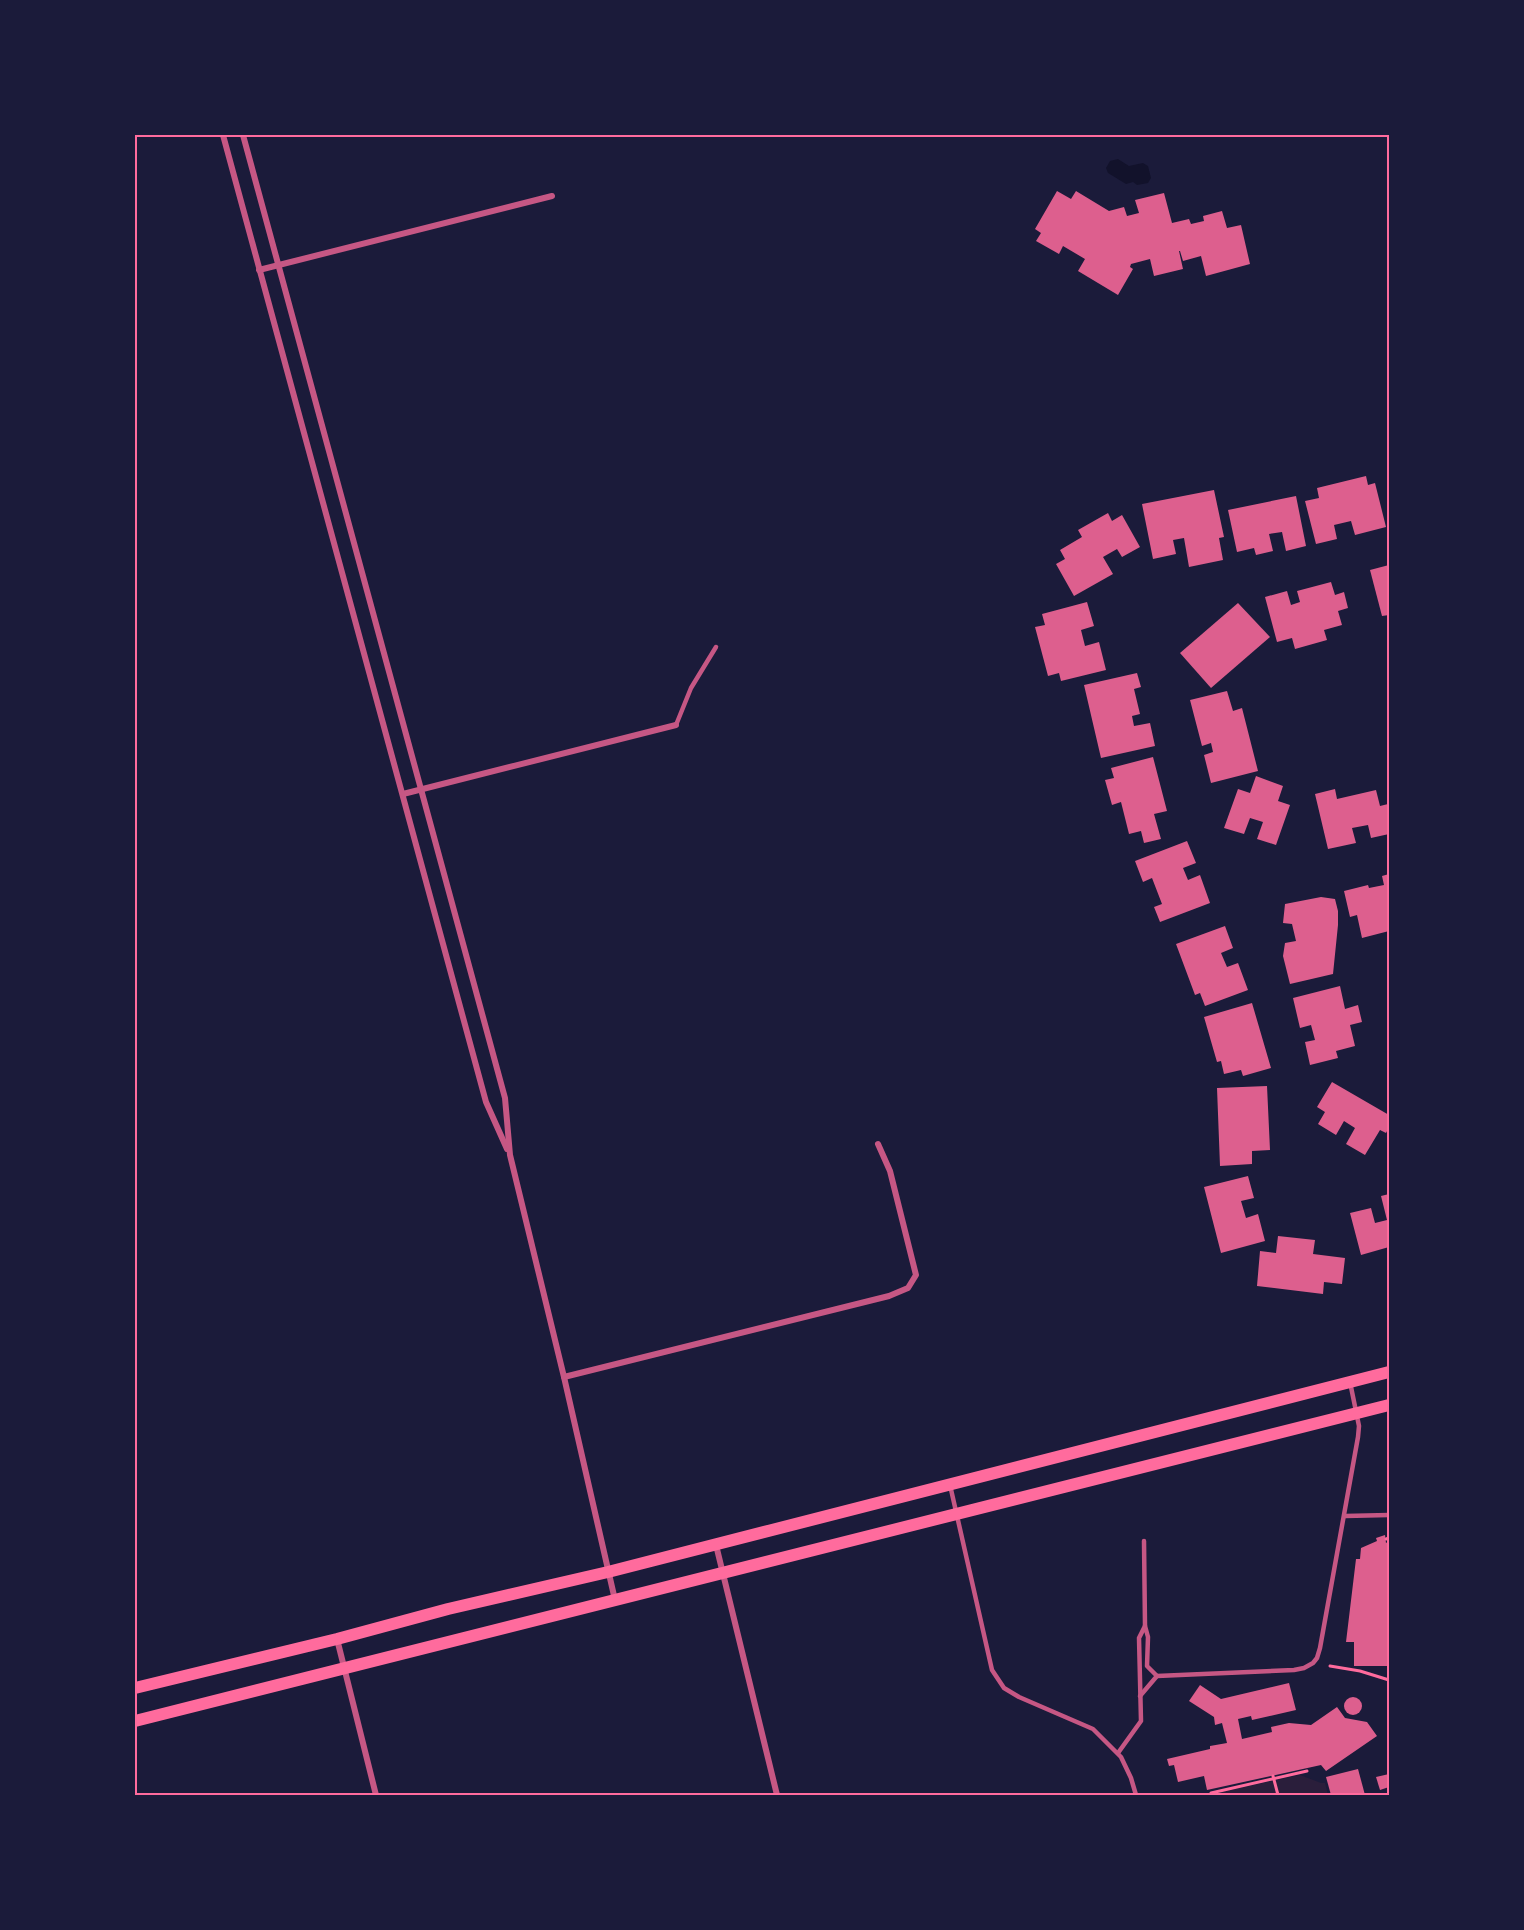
<svg xmlns="http://www.w3.org/2000/svg" width="1524" height="1930" viewBox="0 0 1524 1930" font-family="'Exo 2',sans-serif">
  <style>
    .green { fill: #2a1e3b }
    .water { fill: #12122b }
    .building { fill: #dd5f8e }
    .lines { fill: none; stroke-linecap: round; stroke-linejoin: round }
    .path { stroke: #ff6b9d; stroke-width: 3 }
    .service { stroke: #c65784; stroke-width: 4.5 }
    .minor { stroke: #c65784; stroke-width: 6 }
    .secondary { stroke: #ff6b9d; stroke-width: 12 }
    .neatline { fill: none; stroke: #ff6b9d; stroke-width: 2 }
  </style>
  <rect width="100%" height="100%" fill="#1b1b3a"/>
  <polygon class="green" points="1300,1775 1321,1783 1325,1783 1328,1795 1219,1795 1222,1792"/>
  <polygon class="water" points="1118,159 1129,166 1143,163 1148,166 1151,178 1148,183 1137,185 1133,182 1126,184 1108,173 1106,168 1110,161"/>
  <g class="building">
    <polygon points="1057,191 1071,199 1076,191 1109,211 1124,207 1127,216 1139,213 1135,200 1164,193 1172,223 1189,219 1191,224 1204,221 1203,216 1222,211 1227,228 1241,225 1250,264 1206,276 1201,256 1183,261 1180,251 1179,251 1183,269 1154,276 1150,259 1131,264 1130,267 1133,269 1118,295 1078,271 1085,259 1063,246 1059,254 1036,241 1041,233 1035,229"/>
    <polygon points="1366,476 1368,485 1375,483 1386,527 1355,535 1351,521 1334,525 1337,539 1316,544 1305,501 1319,498 1317,488"/>
    <polygon points="1214,490 1224,537 1219,538 1223,560 1189,567 1184,538 1173,540 1176,554 1153,559 1142,504"/>
    <polygon points="1296,496 1306,546 1286,551 1282,532 1269,534 1273,551 1256,555 1254,548 1237,552 1228,510"/>
    <polygon points="1108,513 1112,521 1122,515 1140,547 1122,557 1117,549 1103,557 1113,574 1074,596 1056,564 1065,559 1060,550 1082,537 1078,530"/>
    <polygon points="1389,565 1389,615 1382,616 1370,570"/>
    <polygon points="1331,582 1335,595 1344,592 1348,608 1338,611 1342,625 1324,630 1327,640 1295,649 1292,638 1277,642 1265,597 1287,591 1291,605 1300,602 1297,591"/>
    <polygon points="1087,602 1094,626 1081,630 1085,646 1099,642 1106,670 1061,681 1059,673 1048,676 1035,627 1045,625 1042,614"/>
    <polygon points="1238,603 1270,637 1211,688 1180,653"/>
    <polygon points="1137,673 1141,687 1134,689 1140,714 1132,716 1134,726 1150,723 1155,746 1101,758 1084,685"/>
    <polygon points="1227,691 1233,711 1242,708 1258,771 1211,783 1204,755 1213,752 1211,743 1202,746 1190,700"/>
    <polygon points="1153,757 1167,811 1154,814 1161,839 1144,843 1141,831 1129,834 1121,802 1112,805 1105,780 1114,778 1111,768"/>
    <polygon points="1256,776 1283,786 1278,801 1290,805 1276,845 1257,839 1263,822 1250,818 1244,834 1224,828 1238,789 1250,793"/>
    <polygon points="1335,789 1337,799 1376,790 1380,806 1388,804 1389,834 1371,838 1368,825 1352,828 1356,843 1328,849 1315,794"/>
    <polygon points="1187,841 1196,863 1183,868 1188,880 1200,875 1210,903 1160,922 1154,907 1162,904 1152,878 1143,882 1135,861"/>
    <polygon points="1389,874 1389,931 1362,938 1357,915 1350,917 1344,891 1368,885 1369,888 1384,885 1382,876"/>
    <polygon points="1321,897 1335,899 1338,911 1338,925 1333,974 1290,984 1283,956 1285,943 1296,941 1292,924 1283,923 1285,904"/>
    <polygon points="1225,926 1233,948 1221,953 1227,967 1238,963 1248,990 1205,1006 1200,993 1195,995 1176,944"/>
    <polygon points="1340,986 1345,1009 1358,1005 1362,1022 1350,1025 1355,1046 1336,1051 1338,1058 1310,1065 1305,1042 1315,1040 1311,1025 1300,1028 1293,998"/>
    <polygon points="1252,1003 1271,1068 1243,1076 1241,1070 1224,1074 1221,1061 1217,1062 1204,1017"/>
    <polygon points="1332,1082 1389,1115 1389,1127 1386,1133 1380,1130 1365,1155 1346,1144 1355,1128 1344,1121 1336,1135 1318,1124 1325,1112 1317,1107"/>
    <polygon points="1267,1086 1270,1150 1252,1151 1252,1164 1220,1166 1217,1088"/>
    <polygon points="1248,1176 1254,1198 1241,1201 1246,1218 1258,1214 1265,1241 1221,1253 1204,1187"/>
    <polygon points="1389,1194 1389,1247 1361,1255 1350,1213 1371,1208 1375,1223 1387,1220 1381,1196"/>
    <polygon points="1278,1236 1315,1240 1313,1254 1345,1258 1342,1284 1324,1282 1323,1294 1257,1286 1260,1251 1276,1253"/>
    <polygon points="1385,1535 1386,1543 1389,1541 1389,1666 1354,1666 1354,1642 1346,1642 1356,1559 1360,1559 1361,1548 1377,1541 1376,1538"/>
    <polygon points="1289,1683 1296,1710 1252,1720 1251,1716 1238,1719 1242,1739 1272,1732 1271,1727 1289,1723 1311,1725 1337,1707 1345,1718 1367,1722 1377,1736 1326,1771 1321,1765 1207,1790 1204,1776 1178,1782 1174,1765 1169,1766 1167,1759 1210,1749 1210,1746 1227,1743 1222,1723 1215,1725 1214,1717 1189,1701 1200,1685 1221,1699"/>
    <circle cx="1353" cy="1706" r="9"/>
    <polygon points="1358,1769 1365,1795 1331,1795 1326,1777"/>
    <polygon points="1389,1774 1389,1787 1380,1790 1376,1777"/>
  </g>
  <g class="lines">
    <g class="path">
      <polyline points="1386,1539 1389,1538"/>
      <polyline points="1330,1666 1360,1671 1389,1680"/>
      <polyline points="1273,1776 1278,1795"/>
      <polyline points="1211,1793 1307,1771"/>
    </g>
    <g class="service">
      <polyline points="676,725 691,688 716,647"/>
      <polyline points="950,1485 992,1670 1004,1688 1019,1697 1093,1729 1121,1757 1131,1778 1136,1795"/>
      <polyline points="1345,1516 1389,1515"/>
      <polyline points="1144,1541 1145,1626"/>
      <polyline points="1140,1696 1157,1676"/>
      <polyline points="1118,1753 1141,1721 1139,1638 1145,1626 1148,1637 1147,1666 1157,1676 1294,1670 1304,1668 1313,1663 1317,1658 1320,1648 1358,1437 1359,1426 1350,1382"/>
    </g>
    <g class="minor">
      <polyline points="223,135 486,1102 507,1149"/>
      <polyline points="243,135 505,1098 510,1155 564,1377 615,1600"/>
      <polyline points="259,270 552,196"/>
      <polyline points="403,794 676,725"/>
      <polyline points="564,1377 889,1296 908,1288 916,1275 890,1171 878,1144"/>
      <polyline points="716,1545 777,1795"/>
      <polyline points="337,1639 376,1795"/>
    </g>
    <g class="secondary">
      <polyline points="135,1688 337,1639 448,1609 608,1572 1389,1372"/>
      <polyline points="135,1721 1389,1405"/>
    </g>
  </g>
  <rect width="1524" height="1930" fill="none" stroke="#1b1b3a" stroke-width="273"/>
  <rect x="136" y="136" width="1252" height="1658" class="neatline"/>
</svg>
